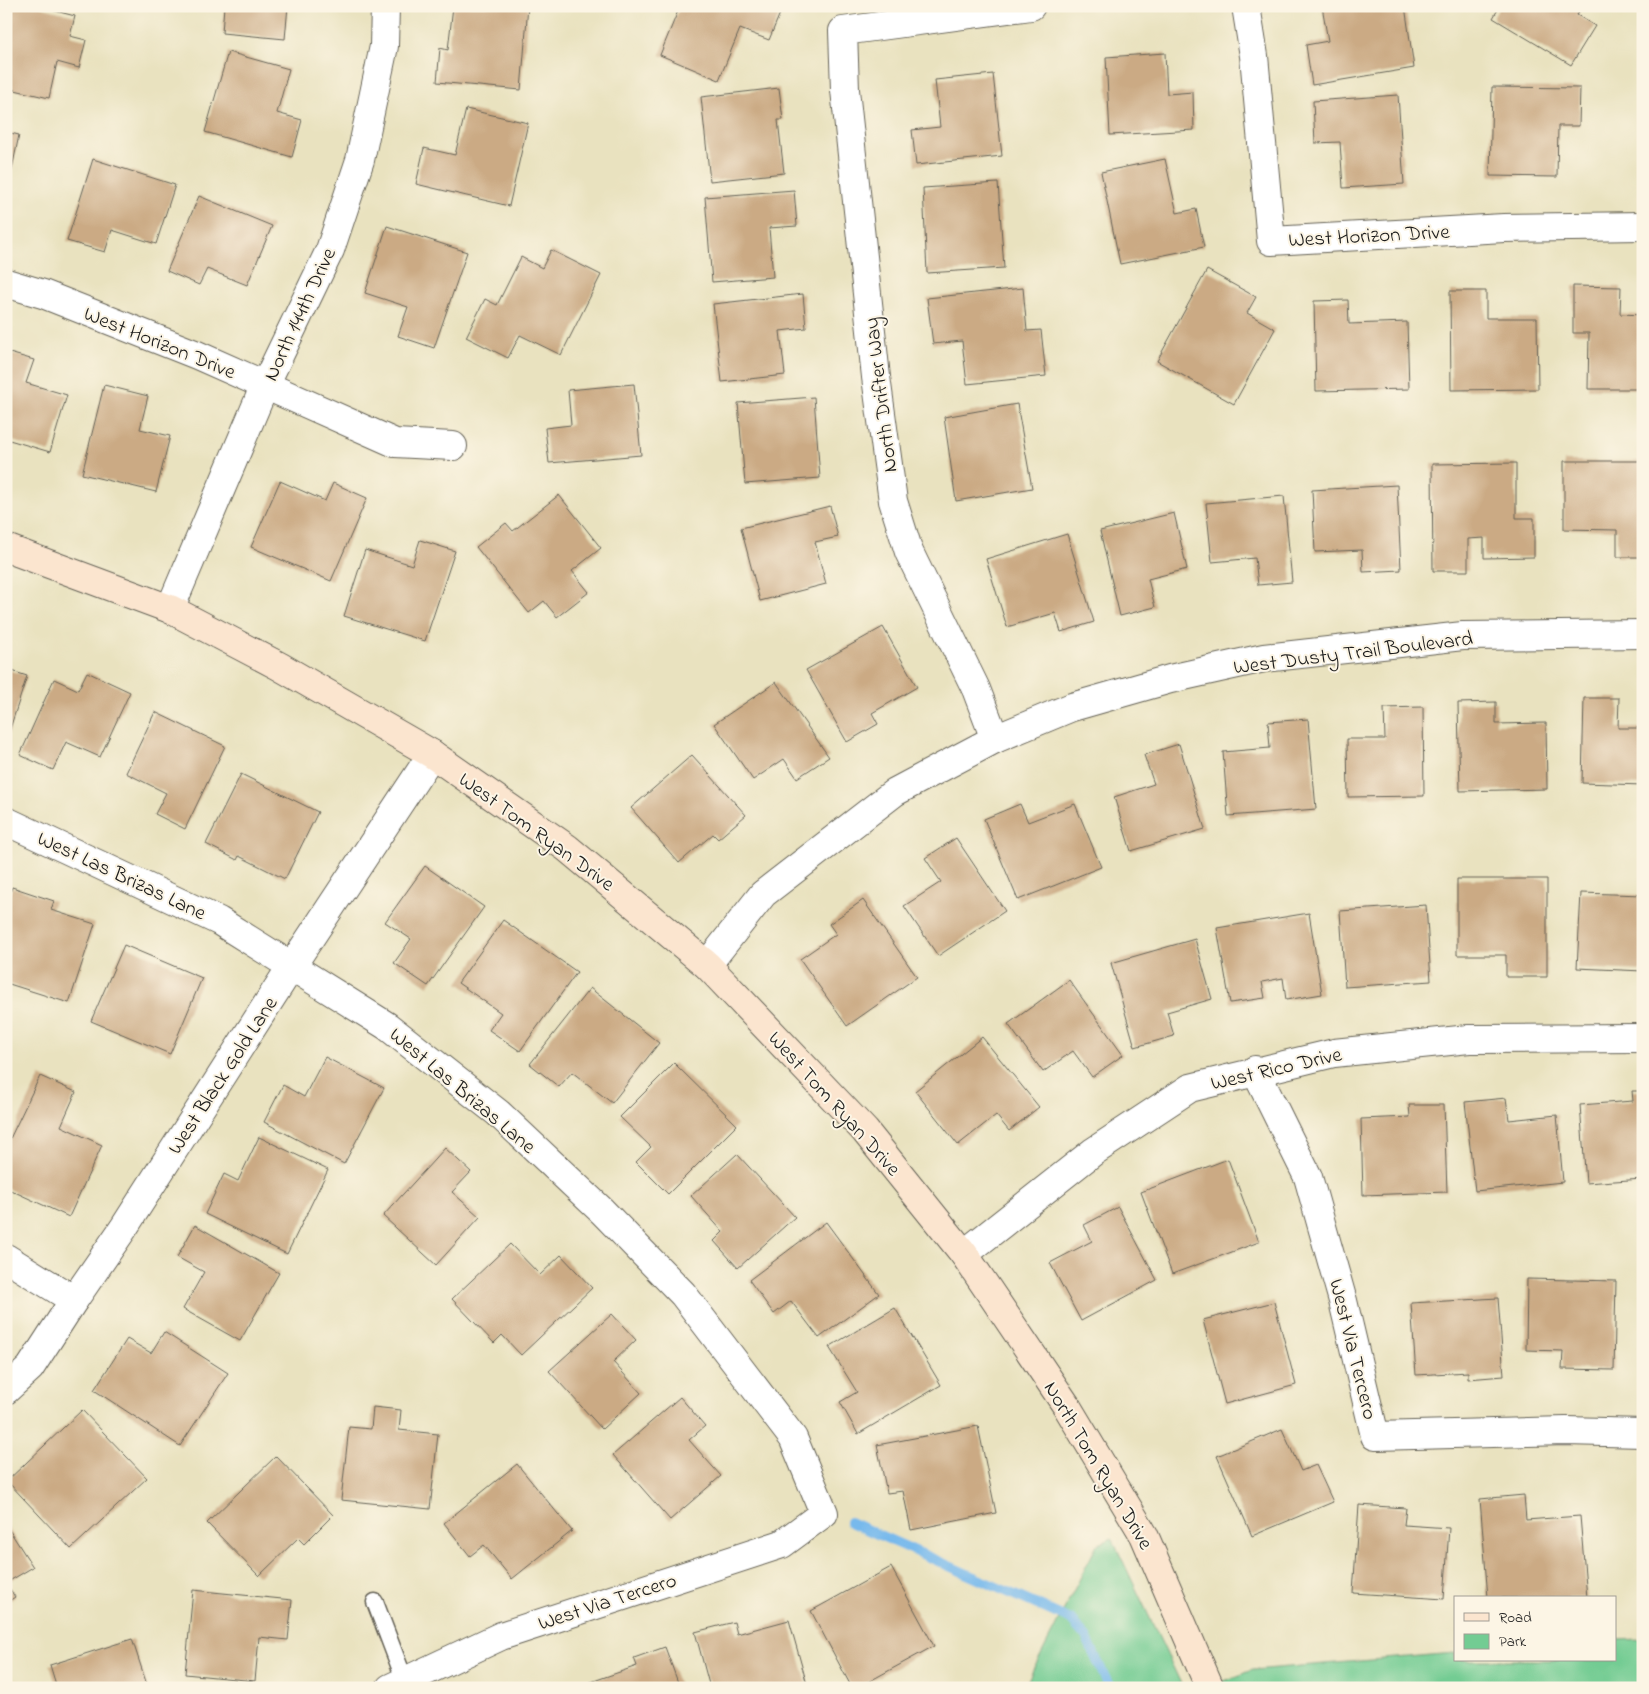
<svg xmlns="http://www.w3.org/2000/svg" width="1649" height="1694" viewBox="0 0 1649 1694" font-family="'Indie Flower',sans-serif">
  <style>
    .green { fill: #73cc93; stroke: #487458 }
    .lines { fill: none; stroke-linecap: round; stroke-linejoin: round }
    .stream { stroke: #77b9ec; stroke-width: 10 }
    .building { fill: #cbaa84 }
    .lane-casing { stroke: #646155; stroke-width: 19 }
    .street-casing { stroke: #646155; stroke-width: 30 }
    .secondary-casing { stroke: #646155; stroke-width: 30 }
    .lane { stroke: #fff; stroke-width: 16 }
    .street { stroke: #fff; stroke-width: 28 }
    .secondary { stroke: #fbe5cf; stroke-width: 28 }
    .labels { text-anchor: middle; stroke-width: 4; stroke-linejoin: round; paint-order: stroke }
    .street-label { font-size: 21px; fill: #1c1c1c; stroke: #fcf5e5 }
  </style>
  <rect width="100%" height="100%" fill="#fcf5e5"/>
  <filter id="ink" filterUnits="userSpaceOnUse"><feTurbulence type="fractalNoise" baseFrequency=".02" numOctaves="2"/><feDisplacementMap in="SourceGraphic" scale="10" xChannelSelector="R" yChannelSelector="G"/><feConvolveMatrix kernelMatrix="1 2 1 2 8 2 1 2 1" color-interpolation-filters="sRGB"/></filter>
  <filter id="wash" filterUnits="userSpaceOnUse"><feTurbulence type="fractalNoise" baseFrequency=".0096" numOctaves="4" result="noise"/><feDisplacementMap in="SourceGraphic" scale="20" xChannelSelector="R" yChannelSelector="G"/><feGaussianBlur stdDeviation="1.12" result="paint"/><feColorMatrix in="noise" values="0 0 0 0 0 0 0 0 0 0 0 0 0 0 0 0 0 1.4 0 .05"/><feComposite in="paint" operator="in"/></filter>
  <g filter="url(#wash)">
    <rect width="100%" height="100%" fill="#e9e2bf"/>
    <g class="green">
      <polygon points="1112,1538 1183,1688 1024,1688 1097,1545"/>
      <polygon points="1643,1639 1643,1688 1206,1688 1253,1670 1455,1653 1455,1660 1615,1660 1615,1640"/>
    </g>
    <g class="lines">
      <polyline class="stream" points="850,1522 1071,1620 1086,1637 1110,1688"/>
    </g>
    <g id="blocks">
      <g class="building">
        <polygon points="6,6 36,6 75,16 70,36 86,40 79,68 57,62 49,98 6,88"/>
        <polygon points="224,6 288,6 285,39 222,33"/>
        <polygon points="453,6 528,6 521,90 437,82 440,48 448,50"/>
        <polygon points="680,6 783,6 769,40 740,29 719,80 660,55"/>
        <polygon points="1322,6 1405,6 1414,68 1312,85 1306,45 1328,41"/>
        <polygon points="1500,6 1582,6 1577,15 1595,26 1571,65 1493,18"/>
        <polygon points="228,52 289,69 277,113 302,120 292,157 205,132"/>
        <polygon points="1165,53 1167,94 1193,92 1194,130 1110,135 1106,57"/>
        <polygon points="993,74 1002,156 916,165 912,130 940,127 935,80"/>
        <polygon points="1492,87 1580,88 1579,126 1558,126 1557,177 1490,176"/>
        <polygon points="779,88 783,120 778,120 784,173 710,181 701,97"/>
        <polygon points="1398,95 1404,184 1343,188 1340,142 1315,143 1313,101"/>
        <polygon points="466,109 528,123 509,206 416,184 424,148 455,155"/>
        <polygon points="6,132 19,135 7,193 6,193"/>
        <polygon points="93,159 175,185 156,244 112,230 105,252 67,241"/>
        <polygon points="1165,159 1177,213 1196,209 1204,247 1120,264 1101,172"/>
        <polygon points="998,183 1004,268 927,273 923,188"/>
        <polygon points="794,190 797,226 769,228 773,277 712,282 705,197"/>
        <polygon points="199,196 272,226 247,285 207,269 199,285 167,271"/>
        <polygon points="387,226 467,252 434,348 398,336 408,307 365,293"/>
        <polygon points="551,250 601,275 561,355 520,335 508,358 466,337 485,299 497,305 521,257 542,268"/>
        <polygon points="1207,270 1256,297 1247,313 1275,329 1234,404 1157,361"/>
        <polygon points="1573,286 1621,287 1620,314 1643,315 1643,389 1588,389 1589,333 1573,333"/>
        <polygon points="1023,288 1027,331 1041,330 1046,376 967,384 962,341 933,344 927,298"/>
        <polygon points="1450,291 1486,291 1486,318 1537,318 1538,389 1451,390"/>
        <polygon points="803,294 806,328 780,331 785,375 722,382 713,304"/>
        <polygon points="1348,300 1349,324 1407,322 1409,389 1316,391 1314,301"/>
        <polygon points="6,352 34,360 26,383 67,395 50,452 6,439"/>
        <polygon points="634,384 641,455 549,463 545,428 571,425 568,390"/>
        <polygon points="104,385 148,396 140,429 170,436 156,492 82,474"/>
        <polygon points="814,397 820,478 745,484 738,403"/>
        <polygon points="1017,404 1032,488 956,501 944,417"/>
        <polygon points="1564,461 1643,461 1643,557 1617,557 1617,530 1564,529"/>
        <polygon points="1516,463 1516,518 1534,518 1534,557 1484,558 1484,538 1468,539 1468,571 1433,571 1432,464"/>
        <polygon points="280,481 325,501 333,483 367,498 331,581 251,547"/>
        <polygon points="1397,485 1401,570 1363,572 1362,550 1315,552 1312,490"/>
        <polygon points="559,495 601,548 572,571 589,592 557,617 544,601 529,613 476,547 506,523 513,531"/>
        <polygon points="1284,496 1292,582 1258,585 1255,558 1212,562 1206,503"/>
        <polygon points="830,506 838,537 815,542 826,584 760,601 741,528"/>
        <polygon points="1174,513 1187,569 1148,579 1155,607 1120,616 1100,531"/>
        <polygon points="1067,534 1094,622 1061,632 1055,613 1007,627 986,559"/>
        <polygon points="420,540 455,551 425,641 344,616 365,550 412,565"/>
        <polygon points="883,627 917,687 872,713 878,724 847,742 806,670"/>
        <polygon points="6,669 27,676 7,738 6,738"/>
        <polygon points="87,672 130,692 100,757 66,742 53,770 20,755 54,679 78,690"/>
        <polygon points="776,682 829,757 797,778 784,759 753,780 714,724"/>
        <polygon points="1584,698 1619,698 1618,728 1643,728 1643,785 1582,783"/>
        <polygon points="1496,702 1496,724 1546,723 1547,789 1460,791 1458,703"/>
        <polygon points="1423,707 1424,796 1348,797 1347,739 1385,739 1384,708"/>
        <polygon points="155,712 225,746 185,829 155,814 166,793 126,773"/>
        <polygon points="1308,719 1316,809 1228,816 1223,752 1270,748 1268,722"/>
        <polygon points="1179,744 1205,829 1131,851 1114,797 1154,784 1144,755"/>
        <polygon points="692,755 746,815 718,839 713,834 679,863 631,808"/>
        <polygon points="241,774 318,812 285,879 239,856 237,860 206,844"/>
        <polygon points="1020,804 1028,822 1075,804 1101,867 1018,900 984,819"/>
        <polygon points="956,838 1005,911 938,956 904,906 941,882 925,858"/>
        <polygon points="425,866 484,907 428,986 394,963 411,939 385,922"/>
        <polygon points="1457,879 1547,879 1547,977 1506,977 1506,955 1457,955"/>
        <polygon points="12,887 54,901 51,910 95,924 69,1003 6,983 6,904"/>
        <polygon points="1581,893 1643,895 1643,971 1577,968"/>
        <polygon points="863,900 917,977 847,1026 800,959 836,934 829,924"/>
        <polygon points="1426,905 1431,981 1345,987 1340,911"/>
        <polygon points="1309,913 1322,994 1286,1000 1283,978 1262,982 1265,998 1230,1003 1217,928"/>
        <polygon points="503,920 577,972 520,1051 489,1030 501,1013 458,983"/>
        <polygon points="1195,939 1212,999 1167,1012 1174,1036 1135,1047 1111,963"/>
        <polygon points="124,945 202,978 170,1054 91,1021"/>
        <polygon points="1069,980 1123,1055 1092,1077 1073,1051 1043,1072 1008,1024"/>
        <polygon points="590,988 659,1043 612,1103 572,1072 559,1087 530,1064"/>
        <polygon points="982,1037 1039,1107 1009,1131 996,1115 958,1145 915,1091"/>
        <polygon points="325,1057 384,1088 344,1164 264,1122 283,1085 304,1097"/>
        <polygon points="674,1063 737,1125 668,1194 636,1162 651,1147 620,1117"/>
        <polygon points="40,1076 76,1092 61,1126 102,1145 69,1217 6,1188 6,1147"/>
        <polygon points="1632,1091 1643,1091 1643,1179 1586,1183 1580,1105 1633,1101"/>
        <polygon points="1506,1098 1509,1120 1557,1115 1563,1182 1475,1191 1465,1102"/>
        <polygon points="1409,1105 1444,1105 1447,1192 1363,1195 1361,1119 1410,1117"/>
        <polygon points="259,1137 328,1170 287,1254 205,1214 224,1174 238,1181"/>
        <polygon points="445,1148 471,1172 452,1192 480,1217 436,1265 383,1216"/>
        <polygon points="737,1154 795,1217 738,1268 714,1241 723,1232 691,1196"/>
        <polygon points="1228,1159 1259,1242 1172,1274 1141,1192"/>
        <polygon points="1118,1207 1157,1280 1081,1321 1050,1263 1092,1241 1084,1225"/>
        <polygon points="826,1222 879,1294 819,1338 791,1301 774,1314 749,1280"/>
        <polygon points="195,1225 279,1273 240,1341 183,1309 204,1272 177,1257"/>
        <polygon points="510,1244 540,1275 561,1255 592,1288 521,1355 502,1335 494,1343 452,1299"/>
        <polygon points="1527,1279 1616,1281 1614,1370 1562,1369 1563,1351 1526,1350"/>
        <polygon points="1498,1298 1504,1376 1468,1379 1468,1372 1416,1375 1411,1303"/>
        <polygon points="1274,1302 1296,1385 1225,1404 1203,1320"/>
        <polygon points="895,1308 941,1385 858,1434 840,1402 857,1392 829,1347"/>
        <polygon points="612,1314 636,1340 613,1362 641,1393 602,1429 549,1371"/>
        <polygon points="164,1332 228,1373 180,1446 94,1390 127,1339 151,1353"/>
        <polygon points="680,1397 705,1426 689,1440 721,1476 670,1520 613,1455"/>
        <polygon points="373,1407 401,1410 399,1430 438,1434 430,1509 341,1500 349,1427 371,1429"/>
        <polygon points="82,1410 147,1478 71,1549 7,1481"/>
        <polygon points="978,1426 996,1513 911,1530 903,1491 887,1493 877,1445"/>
        <polygon points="1282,1429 1301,1471 1316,1465 1333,1502 1252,1536 1217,1456"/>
        <polygon points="276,1456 333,1515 304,1544 298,1538 259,1576 207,1523"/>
        <polygon points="517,1464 572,1531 512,1579 484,1545 470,1556 444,1523"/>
        <polygon points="1524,1495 1526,1520 1580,1516 1587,1598 1488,1598 1480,1499"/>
        <polygon points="1359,1505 1406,1508 1404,1525 1449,1528 1444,1599 1353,1593"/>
        <polygon points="6,1525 33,1567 6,1583"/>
        <polygon points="891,1567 934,1646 857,1688 852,1688 811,1611"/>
        <polygon points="6,1583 15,1597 6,1603"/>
        <polygon points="193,1590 292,1600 288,1640 259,1637 255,1681 185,1674"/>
        <polygon points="789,1620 808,1688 710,1688 695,1632 734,1622 737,1634"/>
        <polygon points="132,1639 148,1688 57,1688 50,1665"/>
        <polygon points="665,1647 680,1688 586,1688 585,1684 637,1666 634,1658"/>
      </g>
    </g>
  </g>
  <g filter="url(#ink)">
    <use href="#blocks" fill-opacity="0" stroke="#646155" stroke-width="1"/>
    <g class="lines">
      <defs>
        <polyline id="lane" points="375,1602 405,1681"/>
        <g id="street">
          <polyline points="1246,6 1254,56 1271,241 1504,228 1643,226"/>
          <polyline points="6,283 43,294 197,355 395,443 453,446"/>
          <polyline points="170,609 265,385 330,250 360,160 384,46 385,6"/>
          <polyline points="995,739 976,689 909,552 893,501 876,377 845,90 843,31 1031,6"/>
          <polyline points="6,821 219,921 387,1026 498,1113 602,1211 683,1294 793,1438 824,1513 782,1544 501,1636 390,1688"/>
          <polyline points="707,965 763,894 895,792 995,739 1072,707 1170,679 1264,658 1463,636 1643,634"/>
          <polyline points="1255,1070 1308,1177 1343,1301 1375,1436 1566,1431 1643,1433"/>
          <polyline points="964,1254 1093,1152 1190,1088 1334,1053 1469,1039 1643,1038"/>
          <polyline points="6,1258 74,1300"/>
          <polyline points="6,1390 30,1368 74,1300 123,1229 291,967 432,754"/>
        </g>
        <polyline id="secondary" points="6,548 170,609 279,666 432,754 567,848 707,965 865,1131 964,1254 1066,1405 1144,1535 1210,1688"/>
      </defs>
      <use href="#lane" class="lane-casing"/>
      <use href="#street" class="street-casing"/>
      <use href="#secondary" class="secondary-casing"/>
      <use href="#lane" class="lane"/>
      <use href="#street" class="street"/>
      <use href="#secondary" class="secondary"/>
    </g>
  </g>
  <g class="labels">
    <g class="street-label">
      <text transform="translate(1369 235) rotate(-3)" y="7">West Horizon Drive</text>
      <text transform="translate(299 314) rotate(-65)" y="7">North 144th Drive</text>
      <text transform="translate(160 342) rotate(22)" y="7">West Horizon Drive</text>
      <text transform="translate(880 395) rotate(-97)" y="7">North Drifter Way</text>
      <text transform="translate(1353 652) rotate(-7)" y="7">West Dusty Trail Boulevard</text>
      <text transform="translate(537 831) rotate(36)" y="7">West Tom Ryan Drive</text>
      <text transform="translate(122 875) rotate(25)" y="7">West Las Brizas Lane</text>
      <text transform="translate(1276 1068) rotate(-13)" y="7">West Rico Drive</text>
      <text transform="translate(222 1075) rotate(-57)" y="7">West Black Gold Lane</text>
      <text transform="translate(463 1090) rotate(40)" y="7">West Las Brizas Lane</text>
      <text transform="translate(835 1103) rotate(48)" y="7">West Tom Ryan Drive</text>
      <text transform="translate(1354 1349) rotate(76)" y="7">West Via Tercero</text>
      <text transform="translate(1099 1465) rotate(59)" y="7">North Tom Ryan Drive</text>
      <text transform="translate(607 1601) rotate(-18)" y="7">West Via Tercero</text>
    </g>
  </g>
  <rect width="1649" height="1694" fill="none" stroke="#fcf5e5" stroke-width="25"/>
  <rect x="1454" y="1596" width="162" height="65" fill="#fcf5e5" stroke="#a29e95"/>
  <rect x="1464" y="1613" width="25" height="8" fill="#fbe5cf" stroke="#a29e95"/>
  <text x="1499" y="1622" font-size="15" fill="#1c1c1c">Road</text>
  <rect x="1464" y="1634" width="25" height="15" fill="#73cc93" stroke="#a29e95"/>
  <text x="1499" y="1646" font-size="15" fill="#1c1c1c">Park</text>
</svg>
